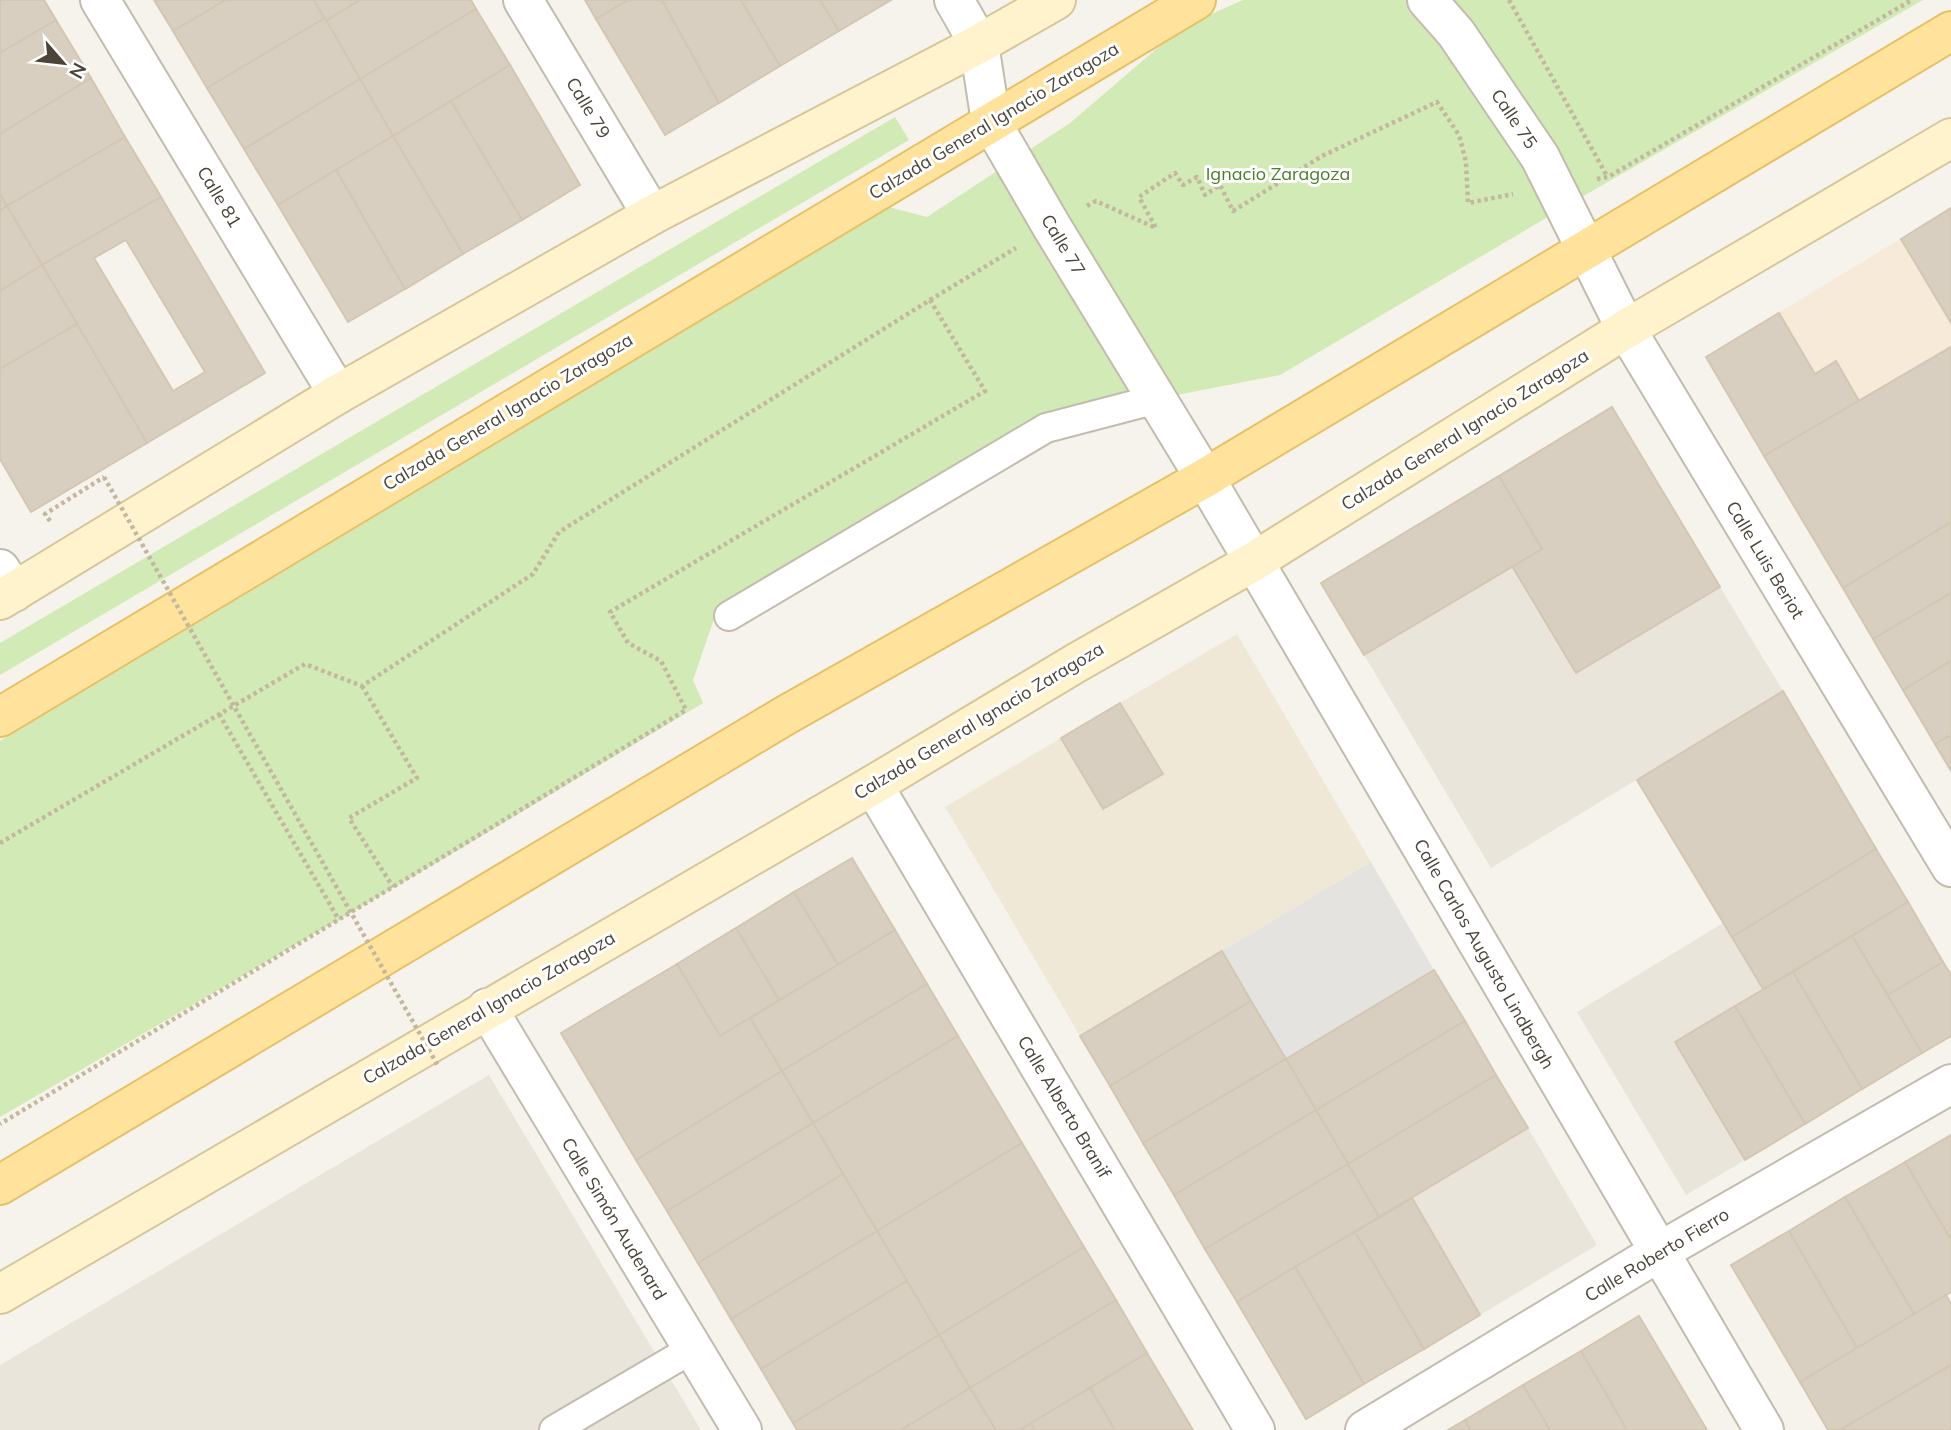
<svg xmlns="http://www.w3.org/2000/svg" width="1951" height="1430" viewBox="0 0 1951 1430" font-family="Mulish,sans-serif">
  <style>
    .residential { fill: #eae5da }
    .commercial { fill: #f7ead8 }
    .education { fill: #efe8d6 }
    .green { fill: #d2eab5 }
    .parking { fill: #e5e3e0 }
    .building { fill: #d8cfc1; stroke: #d3c7b4; stroke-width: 2; fill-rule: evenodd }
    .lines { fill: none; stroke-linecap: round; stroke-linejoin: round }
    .service-casing { stroke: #c2bbae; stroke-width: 32 }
    .minor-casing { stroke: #c2bbae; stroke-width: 42 }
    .secondary-casing { stroke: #d6c79b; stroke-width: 42 }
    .primary-casing { stroke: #e6c16a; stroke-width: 42 }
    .path { stroke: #c4b79f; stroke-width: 4.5; stroke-dasharray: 3.5 3.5; stroke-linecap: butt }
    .service { stroke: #fff; stroke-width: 28 }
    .minor { stroke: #fff; stroke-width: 38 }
    .secondary { stroke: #fff3cd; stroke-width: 38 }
    .primary { stroke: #ffe39c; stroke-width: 38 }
    .path-bridge { stroke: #c4b79f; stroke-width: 4.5; stroke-dasharray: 3.5 3.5; stroke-linecap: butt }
    .labels { text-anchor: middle; stroke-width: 6; stroke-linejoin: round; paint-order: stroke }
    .street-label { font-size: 18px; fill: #4b4439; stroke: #fff }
    .park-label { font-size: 18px; fill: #4a7f2a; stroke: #fff }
  </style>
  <rect width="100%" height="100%" fill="#f6f3ec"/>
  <g class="residential">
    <polygon points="1512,566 1720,587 1783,691 1491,868 1364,655"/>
    <polygon points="1723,923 1763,989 1676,1042 1745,1160 1686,1195 1577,1012"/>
    <polygon points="489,1075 701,1430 0,1430 0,1365"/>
    <polygon points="1528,1128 1597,1245 1480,1315 1412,1198"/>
  </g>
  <polygon class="commercial" points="1951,208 1951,347 1764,456 1706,357"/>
  <polygon class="education" points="1237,634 1371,862 1080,1036 945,807 1061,738 1103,809 1162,774 1120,703"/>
  <g class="green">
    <polygon points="1243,0 1923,0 1575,201 1280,375 1146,401 1043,427 714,619 693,680 703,703 450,855 0,1117 0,741 756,280 873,203 927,217 1070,123 1182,27"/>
    <polygon points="895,117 909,140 0,675 0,643"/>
  </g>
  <polygon class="parking" points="1371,862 1434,970 1286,1059 1222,951"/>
  <g class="building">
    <polygon points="0,0 44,0 56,20 0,53"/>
    <polygon points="154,0 226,0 173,31"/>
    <polygon points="226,0 314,0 325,18 207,88 173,31"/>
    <polygon points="314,0 360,0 326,21"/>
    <polygon points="360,0 471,0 476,9 360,79 326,21"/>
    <polygon points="585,0 628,0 596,19"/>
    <polygon points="628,0 662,0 719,103 665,135 596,19"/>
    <polygon points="662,0 741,0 780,66 719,103"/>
    <polygon points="741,0 820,0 839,31 780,66"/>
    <polygon points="820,0 891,0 839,31"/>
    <polygon points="476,9 510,65 393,136 360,79"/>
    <polygon points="325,18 360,79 244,149 207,88"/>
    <polygon points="56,20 91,78 0,134 0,53"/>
    <polygon points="510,65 580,185 522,220 451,101"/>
    <polygon points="91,78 125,137 7,206 0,194 0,134"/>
    <polygon points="360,79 393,136 278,205 244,149"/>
    <polygon points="451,101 522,220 463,254 393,136"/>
    <polygon points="393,136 463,254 405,289 336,170"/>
    <polygon points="125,137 161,197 42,265 7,206"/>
    <polygon points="336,170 405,289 348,322 278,205"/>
    <polygon points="0,194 7,206 0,211"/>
    <path d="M161,197L265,373L147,443L42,265ZM126,240L205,372L173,391L94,258Z"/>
    <polygon points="7,206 42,265 0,291 0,211"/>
    <polygon points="1951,208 1951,323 1901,239"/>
    <polygon points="42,265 77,324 0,369 0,291"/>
    <polygon points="1779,313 1815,374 1836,361 1859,401 1764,456 1706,357"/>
    <polygon points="77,324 147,443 31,512 0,459 0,369"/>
    <polygon points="1951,347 1951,522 1843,588 1764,456"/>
    <polygon points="1612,407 1720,587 1576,673 1512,566 1542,549 1499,476"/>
    <polygon points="1499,476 1542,549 1364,655 1321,583"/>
    <polygon points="1951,522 1951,593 1873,639 1843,588"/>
    <polygon points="1951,593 1951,661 1903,690 1873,639"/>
    <polygon points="1951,661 1951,735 1935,744 1903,690"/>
    <polygon points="1783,691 1876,849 1732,937 1637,780"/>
    <polygon points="1120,703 1163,774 1103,809 1061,738"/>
    <polygon points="1951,735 1951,771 1935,744"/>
    <polygon points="1876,849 1908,902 1763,989 1732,937"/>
    <polygon points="852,858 895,930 838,965 794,892"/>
    <polygon points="794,892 838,965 779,1000 736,928"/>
    <polygon points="1908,902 1943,962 1888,995 1852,936"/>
    <polygon points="736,928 779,1000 720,1036 677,964"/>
    <polygon points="895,930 927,984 782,1071 750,1018"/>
    <polygon points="1852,936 1922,1053 1862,1089 1793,972"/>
    <polygon points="1222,951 1251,1001 1110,1086 1080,1036"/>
    <polygon points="1943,962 1951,975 1951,1036 1922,1053 1888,995"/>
    <polygon points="677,964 720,1036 750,1018 782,1071 636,1160 561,1033"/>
    <polygon points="1434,970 1465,1021 1316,1110 1286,1059"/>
    <polygon points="1793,972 1862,1089 1805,1124 1735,1006"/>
    <polygon points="927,984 958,1036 813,1123 782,1071"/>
    <polygon points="1251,1001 1286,1059 1143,1143 1110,1086"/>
    <polygon points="1735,1006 1805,1124 1745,1160 1675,1042"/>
    <polygon points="1465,1021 1496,1075 1348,1164 1316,1110"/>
    <polygon points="958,1036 1022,1143 877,1231 813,1123"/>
    <polygon points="1286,1059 1316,1110 1174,1195 1143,1143"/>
    <polygon points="782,1071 813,1123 667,1211 636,1160"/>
    <polygon points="1496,1075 1528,1128 1379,1217 1348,1164"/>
    <polygon points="1316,1110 1348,1164 1205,1249 1174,1195"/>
    <polygon points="813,1123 843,1174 698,1263 667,1211"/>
    <polygon points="1951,1135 1951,1240 1905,1162"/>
    <polygon points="1022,1143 1084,1247 939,1335 877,1231"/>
    <polygon points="1905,1162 1951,1240 1951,1292 1914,1314 1845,1197"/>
    <polygon points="1348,1164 1379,1217 1237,1302 1205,1249"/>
    <polygon points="843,1174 877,1231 731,1319 698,1263"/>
    <polygon points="1845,1197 1914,1314 1857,1348 1789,1231"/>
    <polygon points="1412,1198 1480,1315 1424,1349 1355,1232"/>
    <polygon points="877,1231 907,1281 761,1369 731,1319"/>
    <polygon points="1789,1231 1857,1348 1800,1382 1731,1265"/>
    <polygon points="1355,1232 1424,1349 1364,1384 1295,1267"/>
    <polygon points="1084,1247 1116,1300 970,1388 939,1335"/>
    <polygon points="1295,1267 1364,1384 1306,1419 1237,1302"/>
    <polygon points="907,1281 939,1335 793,1423 761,1369"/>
    <polygon points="1946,1295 1951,1304 1951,1365 1840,1430 1828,1430 1800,1382"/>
    <polygon points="1116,1300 1147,1353 1020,1430 996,1430 970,1388"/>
    <polygon points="1639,1316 1707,1430 1627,1430 1581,1351"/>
    <polygon points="939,1335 970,1388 901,1430 797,1430 793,1423"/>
    <polygon points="1581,1351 1627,1430 1550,1430 1523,1385"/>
    <polygon points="1147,1353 1193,1430 1115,1430 1090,1388"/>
    <polygon points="1951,1365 1951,1430 1840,1430"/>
    <polygon points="1523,1385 1550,1430 1471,1430 1465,1420"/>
    <polygon points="970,1388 996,1430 901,1430"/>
    <polygon points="1090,1388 1115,1430 1035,1430 1031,1423"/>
    <polygon points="1465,1420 1471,1430 1448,1430"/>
    <polygon points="1031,1423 1035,1430 1020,1430"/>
  </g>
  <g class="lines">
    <defs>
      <g id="service">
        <polyline points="729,616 1046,428 1157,399"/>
        <polyline points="554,1430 692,1349"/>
      </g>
      <g id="minor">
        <polyline points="100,0 338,394"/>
        <polyline points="523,0 652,215"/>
        <polyline points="954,0 979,44 991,122 1052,227 1205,478 1764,1430"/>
        <polyline points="1427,0 1456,33 1540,157 1626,329 1951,867"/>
        <polyline points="0,569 14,592"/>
        <polyline points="873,785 1255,1430"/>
        <polyline points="487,1008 742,1430"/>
        <polyline points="1365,1430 1659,1252 1951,1084"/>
      </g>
      <g id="secondary">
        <polyline points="0,600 338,394 652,215 979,44 1056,0"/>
        <polyline points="0,1294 873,785 1076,663 1253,562 1626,329 1951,138"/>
      </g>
      <g id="primary">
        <polyline points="0,717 1196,0"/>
        <polyline points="0,1185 786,715 1205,478 1951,31"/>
      </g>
    </defs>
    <use href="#service" class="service-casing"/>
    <use href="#minor" class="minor-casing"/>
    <use href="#secondary" class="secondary-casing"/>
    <use href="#primary" class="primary-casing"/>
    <g class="path">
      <polyline points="1509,0 1607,176"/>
      <polyline points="1597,179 1608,177 1912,0"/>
      <polyline points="1087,206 1096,201 1156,228 1139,197 1175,173 1183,185 1197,177 1205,195 1220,185 1233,211 1322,156 1437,102 1459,135 1466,162 1468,203 1513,194"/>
      <polyline points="930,300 1016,248"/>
      <polyline points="50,521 45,514 104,477"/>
      <polyline points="362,686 417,778 349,818 393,887"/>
      <polyline points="219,714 339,920"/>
      <polyline points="0,843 305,664 362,686 533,574 559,532 930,300 985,391 610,612 628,643 661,661 686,710 0,1124"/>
    </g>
    <use href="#service" class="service"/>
    <use href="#minor" class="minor"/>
    <use href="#secondary" class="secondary"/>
    <use href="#primary" class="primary"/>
    <polyline class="path-bridge" points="104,477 438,1066"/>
  </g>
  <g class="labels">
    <g class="street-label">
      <text transform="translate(588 108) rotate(59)" y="6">Calle 79</text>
      <text transform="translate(1514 119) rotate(56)" y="6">Calle 75</text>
      <text transform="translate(994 121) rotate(-31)" y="6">Calzada General Ignacio Zaragoza</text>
      <text transform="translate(219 197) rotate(59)" y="6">Calle 81</text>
      <text transform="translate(1063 245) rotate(59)" y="6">Calle 77</text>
      <text transform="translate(508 412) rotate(-31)" y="6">Calzada General Ignacio Zaragoza</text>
      <text transform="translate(1465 430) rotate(-32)" y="6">Calzada General Ignacio Zaragoza</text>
      <text transform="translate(1765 560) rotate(59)" y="6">Calle Luis Beriot</text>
      <text transform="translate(979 721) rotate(-31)" y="6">Calzada General Ignacio Zaragoza</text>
      <text transform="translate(1484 954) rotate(60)" y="6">Calle Carlos Augusto Lindbergh</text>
      <text transform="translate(489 1008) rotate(-30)" y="6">Calzada General Ignacio Zaragoza</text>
      <text transform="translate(1064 1107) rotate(59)" y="6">Calle Alberto Branif</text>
      <text transform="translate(614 1219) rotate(59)" y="6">Calle Simón Audenard</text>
      <text transform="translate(1657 1255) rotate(-31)" y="6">Calle Roberto Fierro</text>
    </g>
    <g class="park-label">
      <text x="1278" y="180">Ignacio Zaragoza</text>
    </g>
  </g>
  <g transform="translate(63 63) rotate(118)" stroke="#ffffff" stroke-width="5" paint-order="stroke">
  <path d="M0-5L12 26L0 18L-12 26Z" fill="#4b4439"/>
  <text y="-10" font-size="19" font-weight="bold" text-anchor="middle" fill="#4b4439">N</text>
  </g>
</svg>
